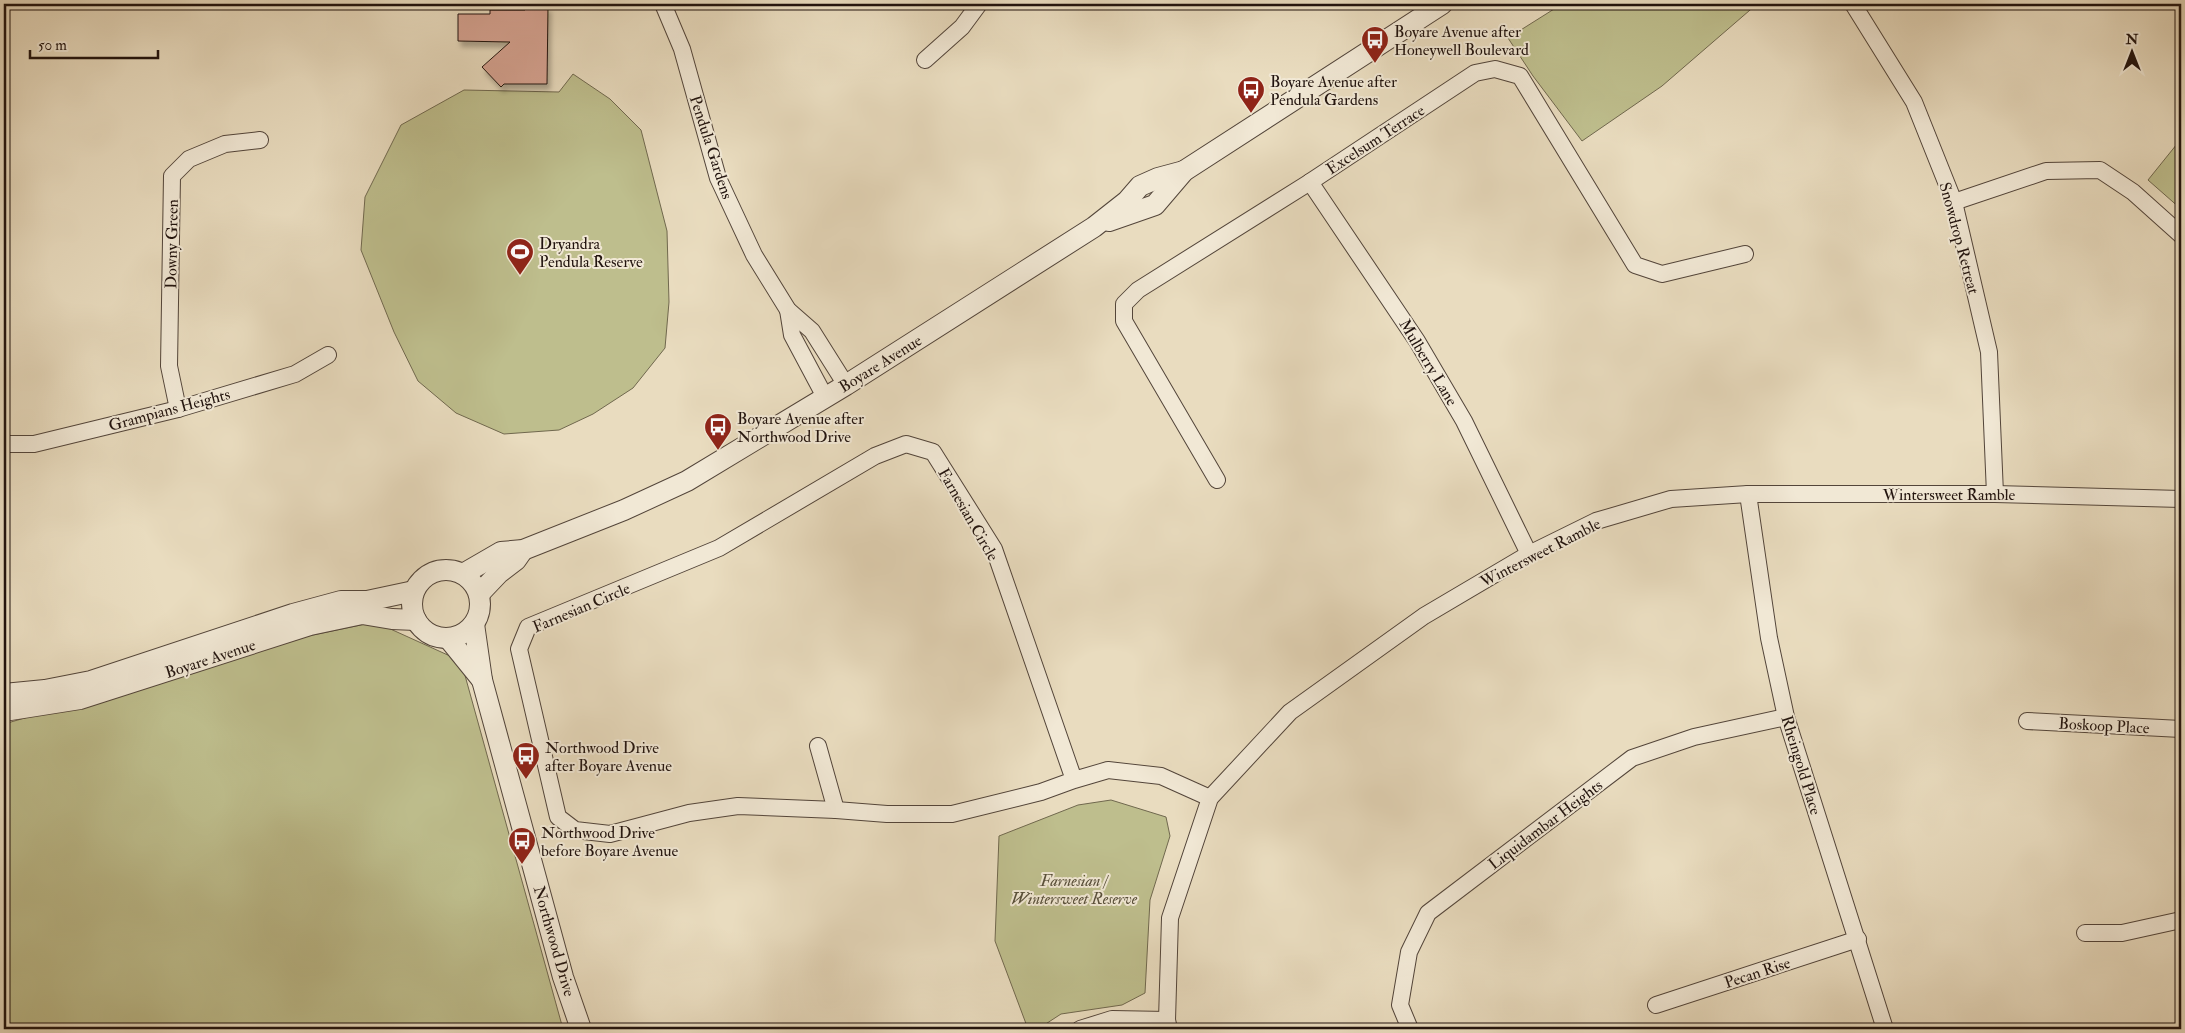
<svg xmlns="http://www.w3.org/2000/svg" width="2185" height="1033" viewBox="0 0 2185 1033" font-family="'IM FELL Double Pica',serif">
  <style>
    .green { fill: #bebe8d; stroke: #70684e }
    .building { fill: #d6a392; stroke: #21130e; filter: url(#shadow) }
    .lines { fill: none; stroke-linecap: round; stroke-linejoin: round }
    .minor-casing { stroke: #53453a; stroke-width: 18 }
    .tertiary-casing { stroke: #53453a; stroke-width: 22 }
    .minor { stroke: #f1e8d5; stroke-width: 16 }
    .tertiary { stroke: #f1e8d5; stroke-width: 20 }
    .labels { text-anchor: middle; stroke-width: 4; stroke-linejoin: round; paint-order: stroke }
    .poi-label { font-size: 16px; fill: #21130e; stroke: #f1e8d5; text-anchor: start }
    .street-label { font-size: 16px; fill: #21130e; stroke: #f1e8d5 }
    .park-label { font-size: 16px; font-style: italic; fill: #584f3a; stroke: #f1e8d5 }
  </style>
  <defs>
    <filter id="shadow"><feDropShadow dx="3" dy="5.5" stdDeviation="2.5" flood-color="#0004"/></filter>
  </defs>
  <rect width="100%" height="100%" fill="#e9dcbf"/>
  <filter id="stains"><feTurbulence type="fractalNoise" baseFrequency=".004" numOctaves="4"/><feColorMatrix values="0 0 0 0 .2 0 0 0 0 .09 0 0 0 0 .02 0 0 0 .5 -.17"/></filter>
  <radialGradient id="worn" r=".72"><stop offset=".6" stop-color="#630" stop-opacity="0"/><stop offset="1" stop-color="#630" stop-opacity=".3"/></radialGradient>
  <g class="green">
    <polygon points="1562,4 1757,4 1662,86 1582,141 1533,76 1508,38"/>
    <polygon points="573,74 610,99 641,130 667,231 669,302 665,348 633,388 593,414 559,430 504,434 456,413 418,381 394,332 361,250 365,197 401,125 464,90 559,92"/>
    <polygon points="2181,139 2181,209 2148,180"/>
    <polygon points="375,622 461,661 563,1029 4,1029 4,724 308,636"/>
    <polygon points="1111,800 1166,817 1170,836 1150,900 1145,993 1122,1005 1061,1014 1038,1029 1028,1029 995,941 999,836 1078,805"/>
  </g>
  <polygon class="building" points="525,6 548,6 547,84 504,84 501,87 482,67 510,42 458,41 458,14 490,14 490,10 525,10"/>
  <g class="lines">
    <defs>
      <g id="minor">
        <polyline points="663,4 682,49 718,178 754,255 788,310 812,331 846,385"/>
        <polyline points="1853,4 1914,102 1954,202 1989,352 1995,494"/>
        <polyline points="925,60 962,27 979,4"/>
        <polyline points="1310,182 1417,341 1464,421 1529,554"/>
        <polyline points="1954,202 2046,171 2100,170 2133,192 2181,235"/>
        <polyline points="788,310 792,335 825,397"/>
        <polyline points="178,409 169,366 172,176 189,159 225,144 260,140"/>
        <polyline points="4,444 34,444 178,409 295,374 328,355"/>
        <polyline points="1217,480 1124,321 1124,304 1138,290 1310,182 1475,73 1495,69 1520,76 1635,265 1662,274 1745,254"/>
        <polyline points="1748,494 1769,638 1786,717 1885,1029"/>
        <polyline points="2027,721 2181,729"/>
        <polyline points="818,746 836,810"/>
        <polyline points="1074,780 994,549 933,452 906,444 875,456 719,548 528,627 519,649 558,817 575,830 610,834 689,813 738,806 836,810 887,814 952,814 1041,792 1074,780 1108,770 1161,776 1210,798"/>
        <polyline points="2085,933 2122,933 2181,920"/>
        <polyline points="1656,1005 1858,939"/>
        <polyline points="1080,1029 1112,1019 1167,1020"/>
        <polyline points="1169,1029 1167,1020 1170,918 1210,798 1290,712 1424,616 1529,554 1596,521 1671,499 1748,494 1995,494 2181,499"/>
        <polyline points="1410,1029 1400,1005 1409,952 1428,913 1632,758 1694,737 1786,717"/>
      </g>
      <g id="tertiary">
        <polyline points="1109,221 1155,205 1184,171 1442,4"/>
        <circle cx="446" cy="604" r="34"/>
        <polyline points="463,574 501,552 523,550 624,510 687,481 846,385 1094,227 1127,201 1140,186 1158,178 1184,171"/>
        <polyline points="479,594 499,573 516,560 523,550"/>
        <polyline points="474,624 482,680 563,977 581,1029"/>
        <polyline points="448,638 482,680"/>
        <polyline points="4,694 45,690 91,681 293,614 341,601 367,601 414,591"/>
        <polyline points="4,711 80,699 310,625 362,614 392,619 416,620"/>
      </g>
    </defs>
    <use href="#minor" class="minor-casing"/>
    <use href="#tertiary" class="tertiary-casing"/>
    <use href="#minor" class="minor"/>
    <use href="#tertiary" class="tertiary"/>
  </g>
  <defs>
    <symbol id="bus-pin" viewBox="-11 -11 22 30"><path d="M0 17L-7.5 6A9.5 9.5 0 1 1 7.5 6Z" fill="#8f2418" stroke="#f1e8d5"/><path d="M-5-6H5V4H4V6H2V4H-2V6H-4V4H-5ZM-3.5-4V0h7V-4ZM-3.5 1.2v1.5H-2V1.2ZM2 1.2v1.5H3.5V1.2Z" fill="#fff"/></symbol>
    <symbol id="stadium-pin" viewBox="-11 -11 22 30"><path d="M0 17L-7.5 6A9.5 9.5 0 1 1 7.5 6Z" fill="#8f2418" stroke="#f1e8d5"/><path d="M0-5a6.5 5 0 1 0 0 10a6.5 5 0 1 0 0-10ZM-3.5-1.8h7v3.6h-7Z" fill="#fff"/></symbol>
  </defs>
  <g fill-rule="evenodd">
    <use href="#bus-pin" x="1359" y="24" width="32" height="43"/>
    <use href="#bus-pin" x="1235" y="74" width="32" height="43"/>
    <use href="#stadium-pin" x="504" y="236" width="32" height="43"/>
    <use href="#bus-pin" x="702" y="411" width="32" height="43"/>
    <use href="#bus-pin" x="510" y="740" width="32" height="43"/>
    <use href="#bus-pin" x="506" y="825" width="32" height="43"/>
  </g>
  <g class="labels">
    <g class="poi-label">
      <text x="1394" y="37">Boyare Avenue after<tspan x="1394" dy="18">Honeywell Boulevard</tspan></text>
      <text x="1270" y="87">Boyare Avenue after<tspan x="1270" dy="18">Pendula Gardens</tspan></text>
      <text x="539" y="249">Dryandra<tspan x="539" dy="18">Pendula Reserve</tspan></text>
      <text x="737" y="424">Boyare Avenue after<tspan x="737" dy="18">Northwood Drive</tspan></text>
      <text x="545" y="753">Northwood Drive<tspan x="545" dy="18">after Boyare Avenue</tspan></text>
      <text x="541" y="838">Northwood Drive<tspan x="541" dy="18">before Boyare Avenue</tspan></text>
    </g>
    <g class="street-label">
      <text transform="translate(1375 139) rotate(-33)" y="6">Excelsum Terrace</text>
      <text transform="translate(712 147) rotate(72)" y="6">Pendula Gardens</text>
      <text transform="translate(1960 238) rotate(75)" y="6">Snowdrop Retreat</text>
      <text transform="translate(171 244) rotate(-89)" y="6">Downy Green</text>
      <text transform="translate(1429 362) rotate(59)" y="6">Mulberry Lane</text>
      <text transform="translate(880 363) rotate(-32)" y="6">Boyare Avenue</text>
      <text transform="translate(169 409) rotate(-15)" y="6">Grampians Heights</text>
      <text x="1949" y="500">Wintersweet Ramble</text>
      <text transform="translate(969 514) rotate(60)" y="6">Farnesian Circle</text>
      <text transform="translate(1540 552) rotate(-27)" y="6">Wintersweet Ramble</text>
      <text transform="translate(581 607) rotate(-23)" y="6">Farnesian Circle</text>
      <text transform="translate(210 658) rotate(-18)" y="6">Boyare Avenue</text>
      <text transform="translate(2104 725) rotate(3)" y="6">Boskoop Place</text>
      <text transform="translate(1802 765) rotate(73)" y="6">Rheingold Place</text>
      <text transform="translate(1545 824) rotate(-37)" y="6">Liquidambar Heights</text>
      <text transform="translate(555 941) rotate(74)" y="6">Northwood Drive</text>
      <text transform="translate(1757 972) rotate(-18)" y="6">Pecan Rise</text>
    </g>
    <g class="park-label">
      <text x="1074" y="886">Farnesian /<tspan x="1074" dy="18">Wintersweet Reserve</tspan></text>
    </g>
  </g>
  <rect width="2185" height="1033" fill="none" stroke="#e9dcbf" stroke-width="20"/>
  <rect x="5" y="5" width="2175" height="1023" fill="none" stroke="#21130e" stroke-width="2.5"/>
  <rect x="10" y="10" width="2165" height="1013" fill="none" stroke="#21130e"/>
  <g transform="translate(2132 52)" stroke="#f1e8d5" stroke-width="4" paint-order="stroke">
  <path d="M0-4L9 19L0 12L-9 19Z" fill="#21130e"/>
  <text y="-8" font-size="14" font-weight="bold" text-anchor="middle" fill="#21130e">N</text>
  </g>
  <path d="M30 50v8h128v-8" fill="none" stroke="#21130e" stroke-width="2.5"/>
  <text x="38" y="50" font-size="15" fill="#21130e" stroke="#f1e8d5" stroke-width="4" paint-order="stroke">50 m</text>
  <rect width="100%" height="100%" filter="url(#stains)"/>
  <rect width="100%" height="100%" fill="url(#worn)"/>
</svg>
